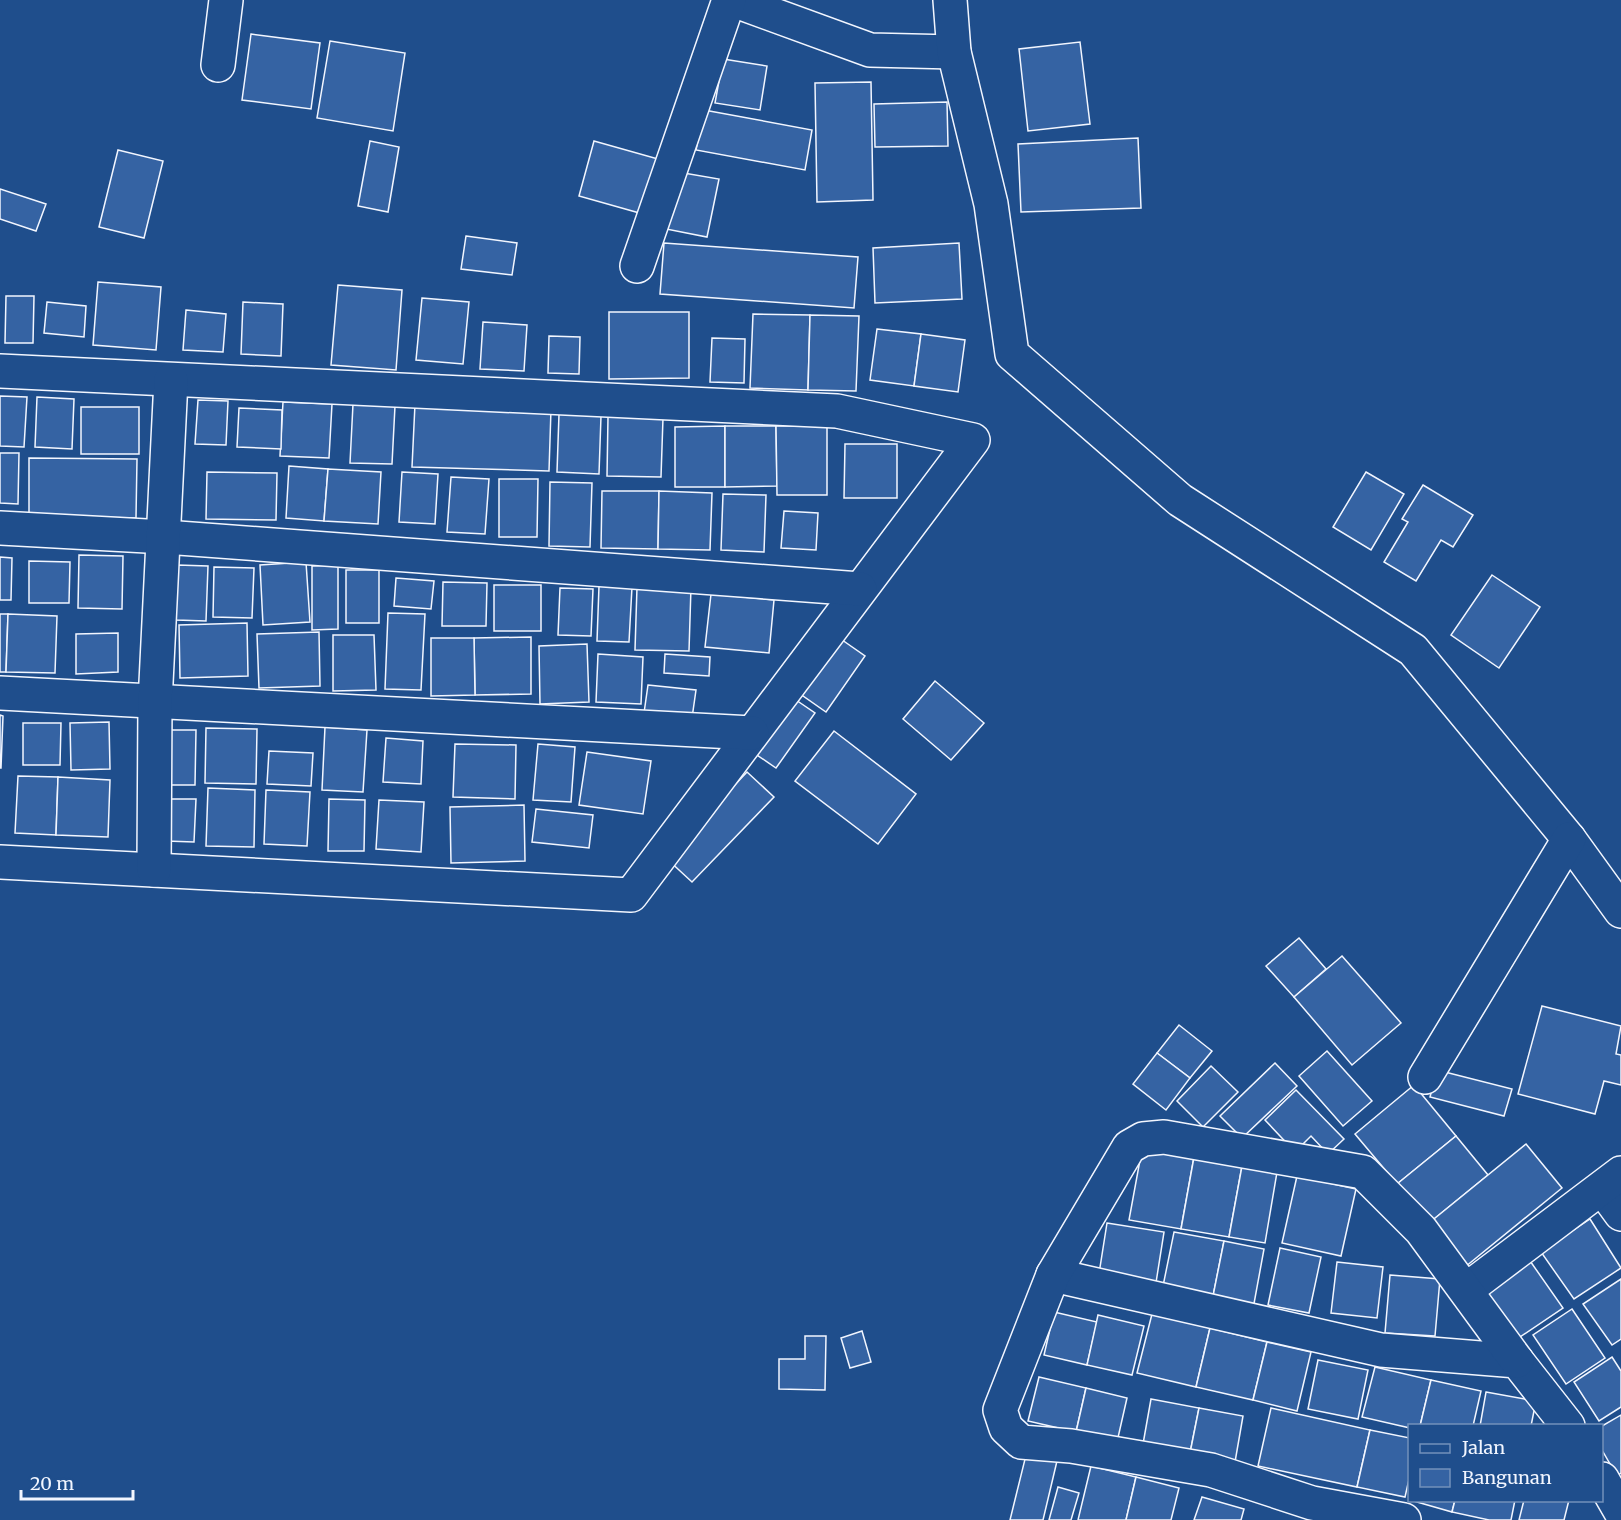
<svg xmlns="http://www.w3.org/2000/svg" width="1621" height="1520" viewBox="0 0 1621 1520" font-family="Merriweather,serif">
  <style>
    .building { fill: #3563a3; stroke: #f2f6ff; stroke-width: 1.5 }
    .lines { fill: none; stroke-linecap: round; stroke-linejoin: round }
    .street-casing { stroke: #f2f6ff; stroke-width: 36 }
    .street { stroke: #1f4e8c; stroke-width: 33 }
  </style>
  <rect width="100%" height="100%" fill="#1f4e8c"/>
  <g class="building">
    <polygon points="251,34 320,43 311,109 242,100"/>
    <polygon points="330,41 405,53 393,131 317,118"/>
    <polygon points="1080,42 1090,124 1028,131 1019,49"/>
    <polygon points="723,59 767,66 760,110 715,103"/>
    <polygon points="871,82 873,200 817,202 815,83"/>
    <polygon points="947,102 948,146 875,147 874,104"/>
    <polygon points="704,110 812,130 805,170 696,150"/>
    <polygon points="1138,138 1141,208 1021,212 1018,144"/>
    <polygon points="370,141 399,147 388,212 358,206"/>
    <polygon points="594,141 658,159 643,214 579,196"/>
    <polygon points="118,150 163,161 144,238 99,227"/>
    <polygon points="672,171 719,179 707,237 661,228"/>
    <polygon points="0,189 46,204 36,231 0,219"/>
    <polygon points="466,236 517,243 512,275 461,269"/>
    <polygon points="664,243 858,257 854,308 660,294"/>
    <polygon points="959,243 962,299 875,303 873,248"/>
    <polygon points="98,282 161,287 156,350 93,345"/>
    <polygon points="338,285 402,290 396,370 331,365"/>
    <polygon points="6,296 34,296 33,343 5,343"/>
    <polygon points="422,298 469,302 463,364 416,360"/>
    <polygon points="47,302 86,306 84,337 44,333"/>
    <polygon points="243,302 283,304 281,356 241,354"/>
    <polygon points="186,310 226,314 223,352 183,350"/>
    <polygon points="609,312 689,312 689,378 609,379"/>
    <polygon points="753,314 810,315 808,390 750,388"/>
    <polygon points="810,315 859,316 856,391 808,390"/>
    <polygon points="483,322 527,325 524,371 480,369"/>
    <polygon points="877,329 921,334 914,386 870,380"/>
    <polygon points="921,334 965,340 958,392 914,386"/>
    <polygon points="549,336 580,337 579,374 548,373"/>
    <polygon points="712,338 745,339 744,383 710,382"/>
    <polygon points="0,396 27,397 24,447 0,446"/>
    <polygon points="37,397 74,399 72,449 35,447"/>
    <polygon points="198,400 228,401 226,445 195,444"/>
    <polygon points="283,402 332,404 329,458 280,456"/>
    <polygon points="353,404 395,406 392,464 350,463"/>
    <polygon points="415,404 551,409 549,471 412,467"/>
    <rect x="81" y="407" width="58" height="47"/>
    <polygon points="239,408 282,410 281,449 237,447"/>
    <polygon points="559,414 601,416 599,474 557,472"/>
    <polygon points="608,417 663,418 661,477 607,476"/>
    <polygon points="725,426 725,487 675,487 675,427"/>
    <polygon points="725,426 776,426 777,486 725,487"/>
    <polygon points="776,426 827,426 827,495 777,495"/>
    <polygon points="845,444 897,444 897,498 844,498"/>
    <polygon points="0,453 19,453 18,504 0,503"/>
    <polygon points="29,458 137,459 136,518 29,516"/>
    <polygon points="289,466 328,469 324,521 286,518"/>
    <polygon points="328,469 381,472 378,524 324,521"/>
    <polygon points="207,472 277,473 276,520 206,519"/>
    <polygon points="402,472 438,474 435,524 399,522"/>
    <polygon points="1366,472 1404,494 1371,550 1333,527"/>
    <polygon points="451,477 489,479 485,534 447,532"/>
    <polygon points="499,479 538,479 537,537 499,537"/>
    <polygon points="550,482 592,483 590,547 549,546"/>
    <polygon points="1423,485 1473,515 1453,547 1441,540 1416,581 1384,562 1408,522 1402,519"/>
    <polygon points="602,491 659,491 658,549 601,548"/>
    <polygon points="659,491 712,493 710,550 658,549"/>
    <polygon points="723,494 766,495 764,552 721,550"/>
    <polygon points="784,511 818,513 816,550 781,548"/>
    <polygon points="79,555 123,556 122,609 78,608"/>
    <polygon points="0,557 12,558 11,600 0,600"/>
    <polygon points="29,561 70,562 69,603 29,603"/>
    <polygon points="306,562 310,622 263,625 260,565"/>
    <polygon points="177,565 208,566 206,621 176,620"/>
    <polygon points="338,565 338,629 312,630 312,566"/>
    <polygon points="214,567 254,568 252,618 213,617"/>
    <rect x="346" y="570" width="33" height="53"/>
    <polygon points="1492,575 1540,607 1499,668 1451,635"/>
    <polygon points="396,578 434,581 431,609 394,606"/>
    <polygon points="443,582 487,583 486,626 442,626"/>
    <rect x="494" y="585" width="47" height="46"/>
    <polygon points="599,586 632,587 629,642 597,641"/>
    <polygon points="637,587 691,587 689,651 635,650"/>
    <polygon points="560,588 593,589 591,636 558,635"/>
    <polygon points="711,594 774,600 769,653 705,647"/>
    <polygon points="388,613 425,614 421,690 385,689"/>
    <polygon points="0,614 8,614 6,672 0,672"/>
    <polygon points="8,614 57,616 55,673 6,672"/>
    <polygon points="247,623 248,676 180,678 179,625"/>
    <polygon points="319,632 320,686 259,688 257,634"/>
    <polygon points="118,633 118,672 76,674 76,634"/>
    <polygon points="333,635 374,635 376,690 333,691"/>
    <polygon points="835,635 865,656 826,712 796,691"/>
    <polygon points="531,637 531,694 475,695 474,638"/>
    <polygon points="431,638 474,638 475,695 431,696"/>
    <polygon points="587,644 589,702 540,704 539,646"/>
    <polygon points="598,654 643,657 641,704 596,702"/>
    <polygon points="665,654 710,657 709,676 664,673"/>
    <polygon points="935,681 984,723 951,760 903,719"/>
    <polygon points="648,685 696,690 692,718 644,713"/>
    <polygon points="793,698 815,713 776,768 754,753"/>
    <polygon points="0,715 3,716 1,768 0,768"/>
    <polygon points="109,722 110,769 71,770 70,723"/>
    <polygon points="23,723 61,723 60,765 23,765"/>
    <polygon points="325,727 367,730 363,792 322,790"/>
    <polygon points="206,728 257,729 256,784 205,783"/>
    <polygon points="170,730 196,730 195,785 169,785"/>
    <polygon points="834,731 916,794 878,844 795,781"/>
    <polygon points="386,738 423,741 421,784 383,782"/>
    <polygon points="455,744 516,745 515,799 453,797"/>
    <polygon points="538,744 575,747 571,802 533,800"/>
    <polygon points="269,751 313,753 311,786 267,784"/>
    <polygon points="587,752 651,761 643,814 579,805"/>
    <polygon points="747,772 774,797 692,882 666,858"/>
    <polygon points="18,776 58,777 56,835 15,833"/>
    <polygon points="58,777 110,780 108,837 56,835"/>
    <polygon points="208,788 255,790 254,847 206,846"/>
    <polygon points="266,790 310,792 307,846 264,844"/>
    <polygon points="168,799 196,799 194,842 166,841"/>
    <polygon points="329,799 365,800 364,851 328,851"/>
    <polygon points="379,800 424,802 421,852 376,849"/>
    <polygon points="524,805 525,861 451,863 450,807"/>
    <polygon points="536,809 593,815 589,848 532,842"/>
    <polygon points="1299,938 1326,969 1294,997 1266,966"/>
    <polygon points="1342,956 1401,1023 1352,1065 1294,997"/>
    <polygon points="1542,1006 1621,1026 1616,1054 1621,1055 1621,1085 1604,1081 1595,1114 1518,1094"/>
    <polygon points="1179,1025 1212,1051 1190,1078 1157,1053"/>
    <polygon points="1327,1051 1372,1101 1343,1126 1299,1076"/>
    <polygon points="1157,1053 1190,1078 1166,1110 1133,1084"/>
    <polygon points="1275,1063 1297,1086 1242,1138 1220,1116"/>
    <polygon points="1211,1066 1238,1092 1203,1127 1177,1101"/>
    <polygon points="1437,1070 1512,1089 1504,1116 1430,1097"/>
    <polygon points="1414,1085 1456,1136 1397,1184 1355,1134"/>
    <polygon points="1296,1090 1344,1139 1328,1154 1311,1136 1295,1152 1265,1120"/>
    <polygon points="1456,1136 1488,1175 1429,1223 1397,1184"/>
    <polygon points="1526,1144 1562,1188 1465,1267 1429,1223"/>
    <polygon points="1142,1149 1194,1157 1181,1229 1129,1220"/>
    <polygon points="1194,1157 1242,1166 1229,1237 1181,1229"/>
    <polygon points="1242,1166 1277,1172 1265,1243 1229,1237"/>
    <polygon points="1297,1176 1356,1189 1341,1256 1282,1243"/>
    <polygon points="1590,1219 1621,1268 1574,1299 1541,1252"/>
    <polygon points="1107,1223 1164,1232 1155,1289 1098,1280"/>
    <polygon points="1174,1232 1224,1241 1212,1301 1162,1291"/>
    <polygon points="1224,1241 1264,1249 1253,1309 1212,1301"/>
    <polygon points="1280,1248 1321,1257 1309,1313 1268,1305"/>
    <polygon points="1528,1258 1563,1308 1517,1339 1483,1289"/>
    <polygon points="1337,1262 1383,1267 1377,1318 1331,1313"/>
    <polygon points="1390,1275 1440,1279 1435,1336 1385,1333"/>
    <polygon points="1621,1279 1621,1339 1612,1345 1583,1304"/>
    <polygon points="1572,1309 1605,1358 1566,1384 1533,1335"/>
    <polygon points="1054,1312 1097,1322 1087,1365 1044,1355"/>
    <polygon points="1152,1314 1210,1328 1196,1387 1137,1373"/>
    <polygon points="1098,1315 1144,1326 1132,1375 1087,1365"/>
    <polygon points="1210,1328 1267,1342 1253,1400 1196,1387"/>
    <polygon points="862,1331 871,1362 850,1368 841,1338"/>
    <polygon points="805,1336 826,1336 825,1390 779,1389 779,1359 805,1359"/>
    <polygon points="1267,1342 1311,1352 1297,1411 1253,1400"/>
    <polygon points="1612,1357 1621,1371 1621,1407 1599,1421 1574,1382"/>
    <polygon points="1318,1360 1368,1370 1358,1419 1308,1409"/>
    <polygon points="1375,1367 1431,1380 1420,1426 1410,1426 1410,1428 1362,1417"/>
    <polygon points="1039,1377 1086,1388 1076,1432 1028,1421"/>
    <polygon points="1431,1380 1481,1391 1473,1426 1420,1426"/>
    <polygon points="1086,1388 1127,1398 1117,1442 1076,1432"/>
    <polygon points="1486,1392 1536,1401 1531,1426 1480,1426"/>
    <polygon points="1151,1399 1199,1408 1190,1453 1143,1444"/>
    <polygon points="1199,1408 1243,1416 1235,1462 1190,1453"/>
    <polygon points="1271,1408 1370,1430 1357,1487 1258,1466"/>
    <polygon points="1621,1415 1621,1473 1617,1476 1602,1450 1602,1426"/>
    <polygon points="1370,1430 1410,1438 1410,1475 1405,1497 1357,1487"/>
    <polygon points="1026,1455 1057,1461 1043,1520 1010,1520"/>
    <polygon points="1091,1466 1136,1477 1126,1520 1078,1520"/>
    <polygon points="1136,1477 1179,1488 1171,1520 1126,1520"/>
    <polygon points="1058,1487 1079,1493 1071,1520 1049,1520"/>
    <polygon points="1202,1497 1244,1509 1241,1520 1194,1520"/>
    <polygon points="1410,1500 1455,1500 1452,1512"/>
    <polygon points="1455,1500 1515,1500 1511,1520 1489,1520 1452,1512"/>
    <polygon points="1524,1500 1569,1500 1564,1520 1519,1520"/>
  </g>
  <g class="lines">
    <defs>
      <g id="street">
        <polyline points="733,0 870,50 954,52"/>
        <polyline points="950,0 954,52 991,204 1012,354 1180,500 1413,650 1569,839 1621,911"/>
        <polyline points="218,65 226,0"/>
        <polyline points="637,266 729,0"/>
        <polyline points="0,371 837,411 973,440 631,895 0,862"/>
        <polyline points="0,528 165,537 860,589"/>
        <polyline points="0,693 752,733"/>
        <polyline points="154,870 155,703 171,380"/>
        <polyline points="1425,1077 1569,839"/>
        <polyline points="1602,1188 1621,1214"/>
        <polyline points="1053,1275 1381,1350 1517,1361 1568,1426"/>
        <polyline points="1464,1287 1478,1281 1621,1173"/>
        <polyline points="1602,1479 1621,1512"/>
        <polyline points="1404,1520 1312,1503 1211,1470 1071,1446 1021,1442 1006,1428 1000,1410 1053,1275 1129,1147 1143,1139 1164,1137 1363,1172 1421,1230 1517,1361"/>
      </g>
    </defs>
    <use href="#street" class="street-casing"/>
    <use href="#street" class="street"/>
  </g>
  <rect x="1408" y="1424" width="195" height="78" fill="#1f4e8c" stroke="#7391ba" stroke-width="1.5"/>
  <rect x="1420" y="1444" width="30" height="9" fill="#1f4e8c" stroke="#7391ba" stroke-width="1.5"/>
  <text x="1462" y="1454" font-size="18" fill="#f2f6ff">Jalan</text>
  <rect x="1420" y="1469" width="30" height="18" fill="#3563a3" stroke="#7391ba" stroke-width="1.5"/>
  <text x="1462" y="1484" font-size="18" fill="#f2f6ff">Bangunan</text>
  <path d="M21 1490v9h112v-9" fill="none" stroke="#f2f6ff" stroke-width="3"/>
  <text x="30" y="1490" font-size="18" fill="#f2f6ff" stroke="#1f4e8c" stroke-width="4.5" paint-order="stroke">20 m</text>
</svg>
